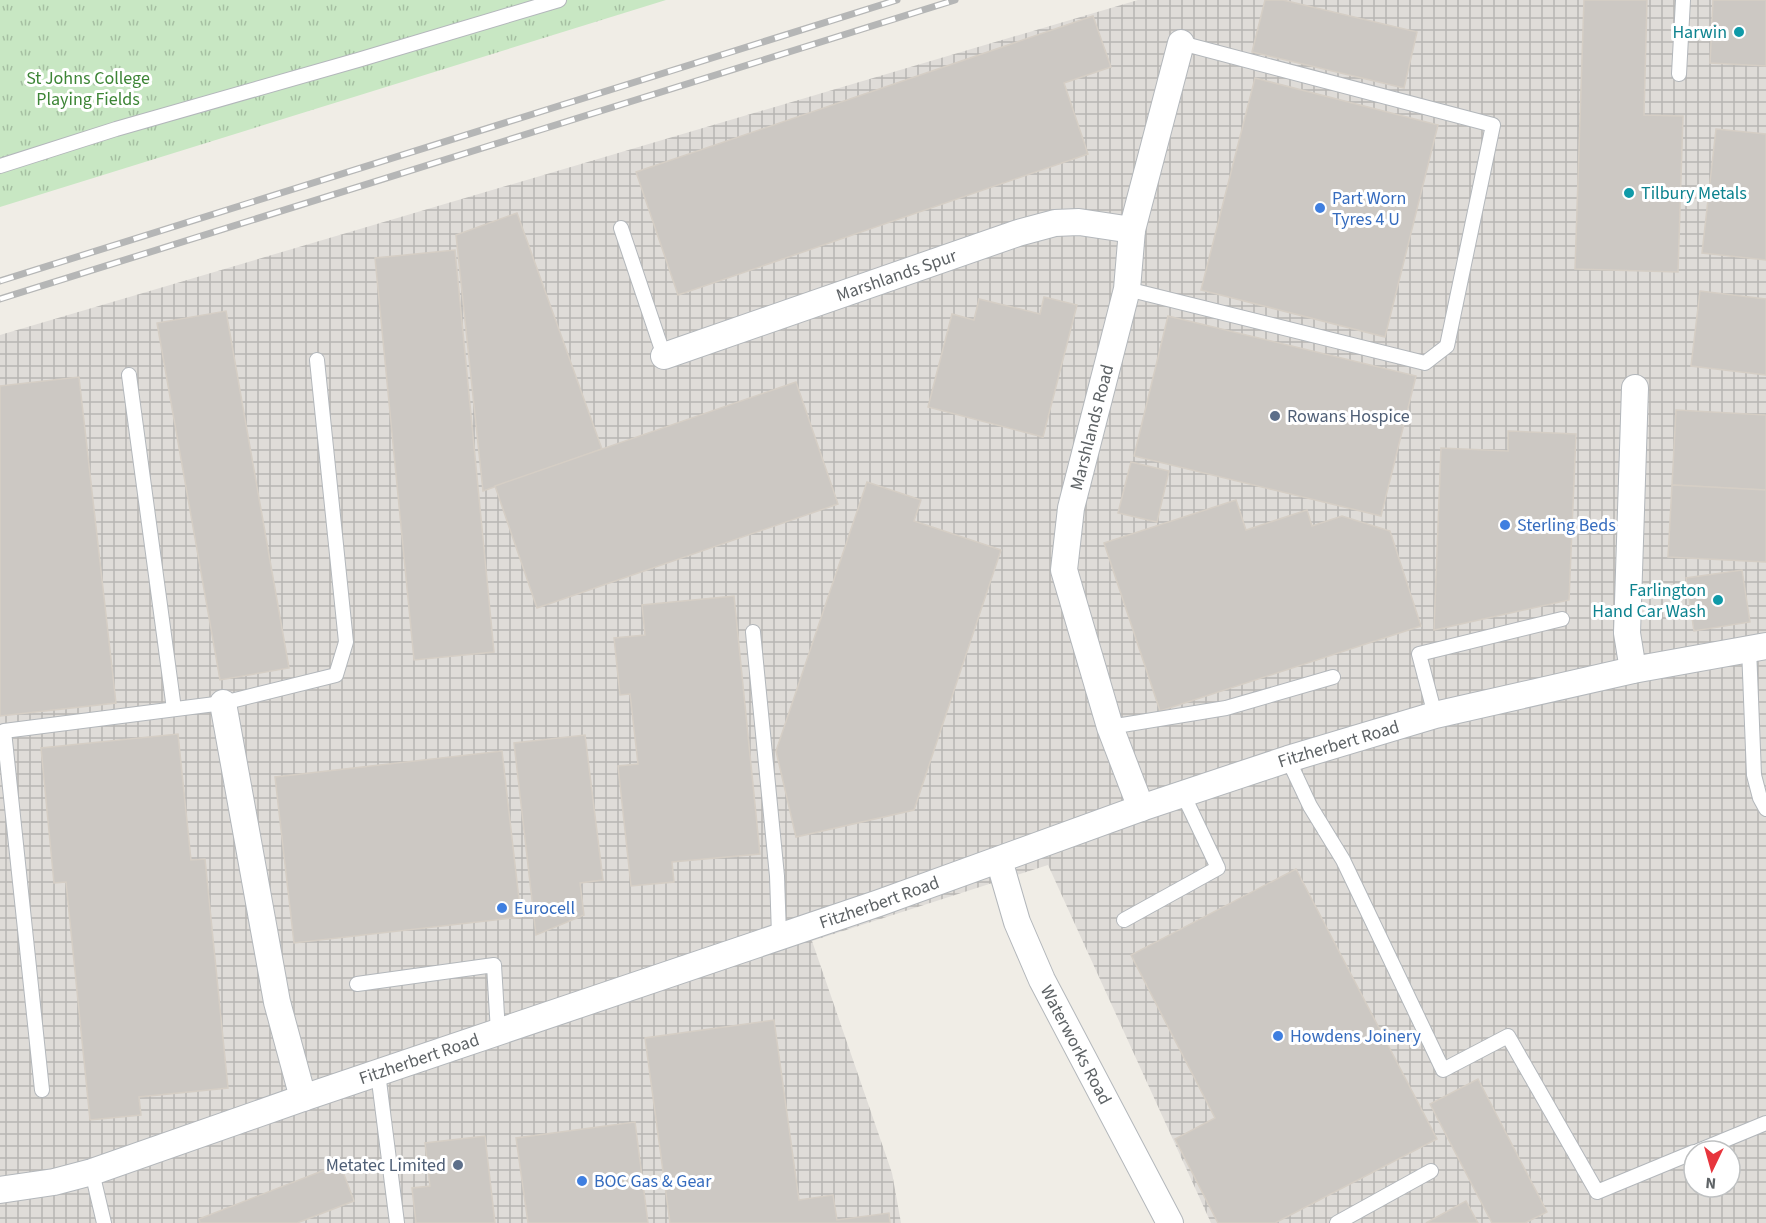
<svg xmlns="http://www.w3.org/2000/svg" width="1766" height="1223" viewBox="0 0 1766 1223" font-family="'Source Sans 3',sans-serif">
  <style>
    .industrial { fill: url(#industrial-grid); fill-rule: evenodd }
    .park { fill: url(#park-tufts) }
    .building { fill: #ccc8c3; stroke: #d5cec5; stroke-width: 1.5 }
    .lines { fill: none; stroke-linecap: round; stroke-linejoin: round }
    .lane-casing { stroke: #b3b7bb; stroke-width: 16 }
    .street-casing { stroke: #b3b7bb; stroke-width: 28 }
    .lane { stroke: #fff; stroke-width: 14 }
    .street { stroke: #fff; stroke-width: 26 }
    .rail-casing { stroke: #b5b6b6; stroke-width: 7 }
    .rail { stroke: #fff; stroke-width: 4.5; stroke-dasharray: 14; stroke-linecap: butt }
    .culture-dot { fill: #0f9aa8; stroke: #fff; stroke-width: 2 }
    .shop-dot { fill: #3f7fe0; stroke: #fff; stroke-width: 2 }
    .service-dot { fill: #5c6f8a; stroke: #fff; stroke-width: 2 }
    .labels { text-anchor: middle; stroke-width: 6; stroke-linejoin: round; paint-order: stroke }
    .culture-label { font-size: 18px; fill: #0d838f; stroke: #fff; text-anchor: end }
    .park-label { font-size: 18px; fill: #3d8536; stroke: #fff }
    .shop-label { font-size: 18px; fill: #366cbe; stroke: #fff; text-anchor: start }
    .street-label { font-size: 18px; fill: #5e6366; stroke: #fff }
    .service-label { font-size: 18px; fill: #4e5e75; stroke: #fff; text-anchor: start }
  </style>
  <defs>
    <pattern id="industrial-grid" width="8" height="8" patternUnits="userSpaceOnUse" patternTransform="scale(1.5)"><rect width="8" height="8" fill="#dfdcd8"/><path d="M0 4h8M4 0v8" fill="none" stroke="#b8b6b3"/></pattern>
    <pattern id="park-tufts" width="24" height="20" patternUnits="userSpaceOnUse" patternTransform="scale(1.5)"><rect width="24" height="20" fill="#c8e7c3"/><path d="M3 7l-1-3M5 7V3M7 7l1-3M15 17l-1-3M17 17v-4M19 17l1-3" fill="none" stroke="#a6bfa2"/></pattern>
  </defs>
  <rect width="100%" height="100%" fill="#f0ede6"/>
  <path class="industrial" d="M1138,0H1766V1223H1211L1048,865L812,941L892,1173L901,1223H0V335ZM1694,1151H1730V1187H1694Z"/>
  <polygon class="park" points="0,0 666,0 0,207"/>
  <g class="building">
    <polygon points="1265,0 1283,0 1417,32 1404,88 1252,52"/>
    <polygon points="1584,0 1647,0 1644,115 1683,116 1678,272 1575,269"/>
    <polygon points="1713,0 1766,0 1766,66 1710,63"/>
    <polygon points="1093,16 1111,67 1064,83 1088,154 678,295 636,172"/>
    <polygon points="1255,78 1438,125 1385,337 1201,290"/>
    <polygon points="1716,129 1766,134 1766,260 1702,253"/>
    <polygon points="517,213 602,449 483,491 456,235"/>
    <polygon points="455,250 494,652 414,660 375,258"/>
    <polygon points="1700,291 1766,299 1766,375 1691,366"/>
    <polygon points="1044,297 1077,305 1043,437 928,407 952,314 974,320 979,299 1040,314"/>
    <polygon points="226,311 289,668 220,680 157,323"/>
    <polygon points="1168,316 1416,376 1381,516 1134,456"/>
    <polygon points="79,377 116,703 0,716 0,386"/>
    <polygon points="796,382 838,504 537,608 495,486"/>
    <polygon points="1676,410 1766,415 1766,490 1672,485"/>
    <polygon points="1508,431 1576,434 1569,600 1434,630 1441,448 1508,451"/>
    <polygon points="1131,462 1169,471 1157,522 1118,513"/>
    <polygon points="867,482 921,500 914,521 1001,550 914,810 796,837 776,751"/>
    <polygon points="1672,485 1766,490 1766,562 1668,557"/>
    <polygon points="1236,500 1246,530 1307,510 1312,526 1342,516 1390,531 1421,626 1160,711 1104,543"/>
    <polygon points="1742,570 1750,622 1694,631 1686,578"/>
    <polygon points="734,596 760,854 672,862 674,882 631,886 618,766 638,764 630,694 620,695 614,638 645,635 642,605"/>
    <polygon points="178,734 191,860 205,859 228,1088 139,1097 141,1115 90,1120 66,882 54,883 41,748"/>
    <polygon points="585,735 603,880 580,883 584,915 536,935 514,743"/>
    <polygon points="502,751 521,917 294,943 275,777"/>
    <polygon points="1296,869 1437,1139 1275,1223 1218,1223 1175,1139 1215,1118 1131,955"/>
    <polygon points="774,1020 799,1200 833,1195 837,1220 889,1213 890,1223 670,1223 645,1038"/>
    <polygon points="1478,1079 1547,1212 1525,1223 1492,1223 1430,1104"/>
    <polygon points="635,1122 648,1223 528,1223 516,1138"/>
    <polygon points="485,1136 495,1223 416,1223 412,1188 430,1186 425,1143"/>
    <polygon points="340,1164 354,1201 297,1223 200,1223 199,1219"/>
    <polygon points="1466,1201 1478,1223 1426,1223"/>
  </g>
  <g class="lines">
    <defs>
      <g id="lane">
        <polyline points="1679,74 1683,0"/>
        <polyline points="0,166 116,129 358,60 559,0"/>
        <polyline points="621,228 664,356"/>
        <polyline points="1127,289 1425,363 1447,346 1493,125 1181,43"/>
        <polyline points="129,375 174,709"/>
        <polyline points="753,632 777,876 779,935"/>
        <polyline points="1749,648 1754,775 1760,798 1766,809"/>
        <polyline points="1435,715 1419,654 1562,619"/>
        <polyline points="1110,727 1226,708 1333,677"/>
        <polyline points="1288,759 1310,806 1343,860 1443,1070 1508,1036 1597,1192 1694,1152"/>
        <polyline points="1124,920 1218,868 1183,794"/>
        <polyline points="357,984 494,965 498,1032"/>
        <polyline points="378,1073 397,1223"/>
        <polyline points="42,1090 4,731 223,703 336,675 346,642 317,360"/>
        <polyline points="1698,1151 1766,1123"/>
        <polyline points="92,1172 104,1223"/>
        <polyline points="1337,1223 1431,1171"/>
      </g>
      <g id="street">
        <path id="s1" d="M664,356L1018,233L1055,223L1079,222L1132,230"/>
        <polyline points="1633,670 1627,633 1635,388"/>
        <polyline points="223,703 277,1002 303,1098"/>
        <path id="s2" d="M1141,808L1110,727L1064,570L1071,508L1127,289L1132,230L1181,43"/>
        <path id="s3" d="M999,860L1017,922L1042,980L1170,1223"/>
        <path id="s4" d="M0,1190L54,1182L92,1172L303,1098L879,903L1141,808L1288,759L1435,715L1633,670L1766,646"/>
      </g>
    </defs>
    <use href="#lane" class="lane-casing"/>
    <use href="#street" class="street-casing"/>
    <use href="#lane" class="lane"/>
    <use href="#street" class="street"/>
    <defs>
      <g id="rail">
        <polyline points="0,281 897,0"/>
        <polyline points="0,299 955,0"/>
      </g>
    </defs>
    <use href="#rail" class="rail-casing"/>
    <use href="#rail" class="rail"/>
  </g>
  <g class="culture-dot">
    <circle cx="1739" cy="32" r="6"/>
    <circle cx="1629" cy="193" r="6"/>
    <circle cx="1718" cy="600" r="6"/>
  </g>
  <g class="shop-dot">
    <circle cx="1320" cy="208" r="6"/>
    <circle cx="1505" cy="525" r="6"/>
    <circle cx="502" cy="908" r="6"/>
    <circle cx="1278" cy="1036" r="6"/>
    <circle cx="582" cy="1181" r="6"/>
  </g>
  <g class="service-dot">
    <circle cx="1275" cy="416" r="6"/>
    <circle cx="458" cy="1165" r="6"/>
  </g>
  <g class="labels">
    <g class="culture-label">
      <text x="1727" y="38">Harwin</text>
      <text x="1641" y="199" text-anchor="start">Tilbury Metals</text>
      <text x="1706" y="596">Farlington<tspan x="1706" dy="21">Hand Car Wash</tspan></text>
    </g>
    <g class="park-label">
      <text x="88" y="84">St Johns College<tspan x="88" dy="21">Playing Fields</tspan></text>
    </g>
    <g class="shop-label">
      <text x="1332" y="204">Part Worn<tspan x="1332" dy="21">Tyres 4 U</tspan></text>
      <text x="1517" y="531">Sterling Beds</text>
      <text x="514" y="914">Eurocell</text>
      <text x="1290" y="1042">Howdens Joinery</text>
      <text x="594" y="1187">BOC Gas &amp; Gear</text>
    </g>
    <g class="street-label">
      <text dy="6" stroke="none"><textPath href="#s1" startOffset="246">Marshlands Spur</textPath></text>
      <text dy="6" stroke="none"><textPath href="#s2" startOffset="396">Marshlands Road</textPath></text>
      <text dy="6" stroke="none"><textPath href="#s4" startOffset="1412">Fitzherbert Road</textPath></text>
      <text dy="6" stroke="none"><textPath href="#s4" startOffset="926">Fitzherbert Road</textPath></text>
      <text dy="6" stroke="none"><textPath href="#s3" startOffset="201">Waterworks Road</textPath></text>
      <text dy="6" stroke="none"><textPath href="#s4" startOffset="440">Fitzherbert Road</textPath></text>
    </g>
    <g class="service-label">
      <text x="1287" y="422">Rowans Hospice</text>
      <text x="446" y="1171" text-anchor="end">Metatec Limited</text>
    </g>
  </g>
  <g transform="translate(1712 1169) rotate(185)"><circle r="28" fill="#ffffff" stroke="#bfc1c2" stroke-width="1.5"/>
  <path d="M0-4.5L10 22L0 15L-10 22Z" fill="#e7353d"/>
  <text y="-9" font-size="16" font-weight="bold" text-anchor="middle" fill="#5e6366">N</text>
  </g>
</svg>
